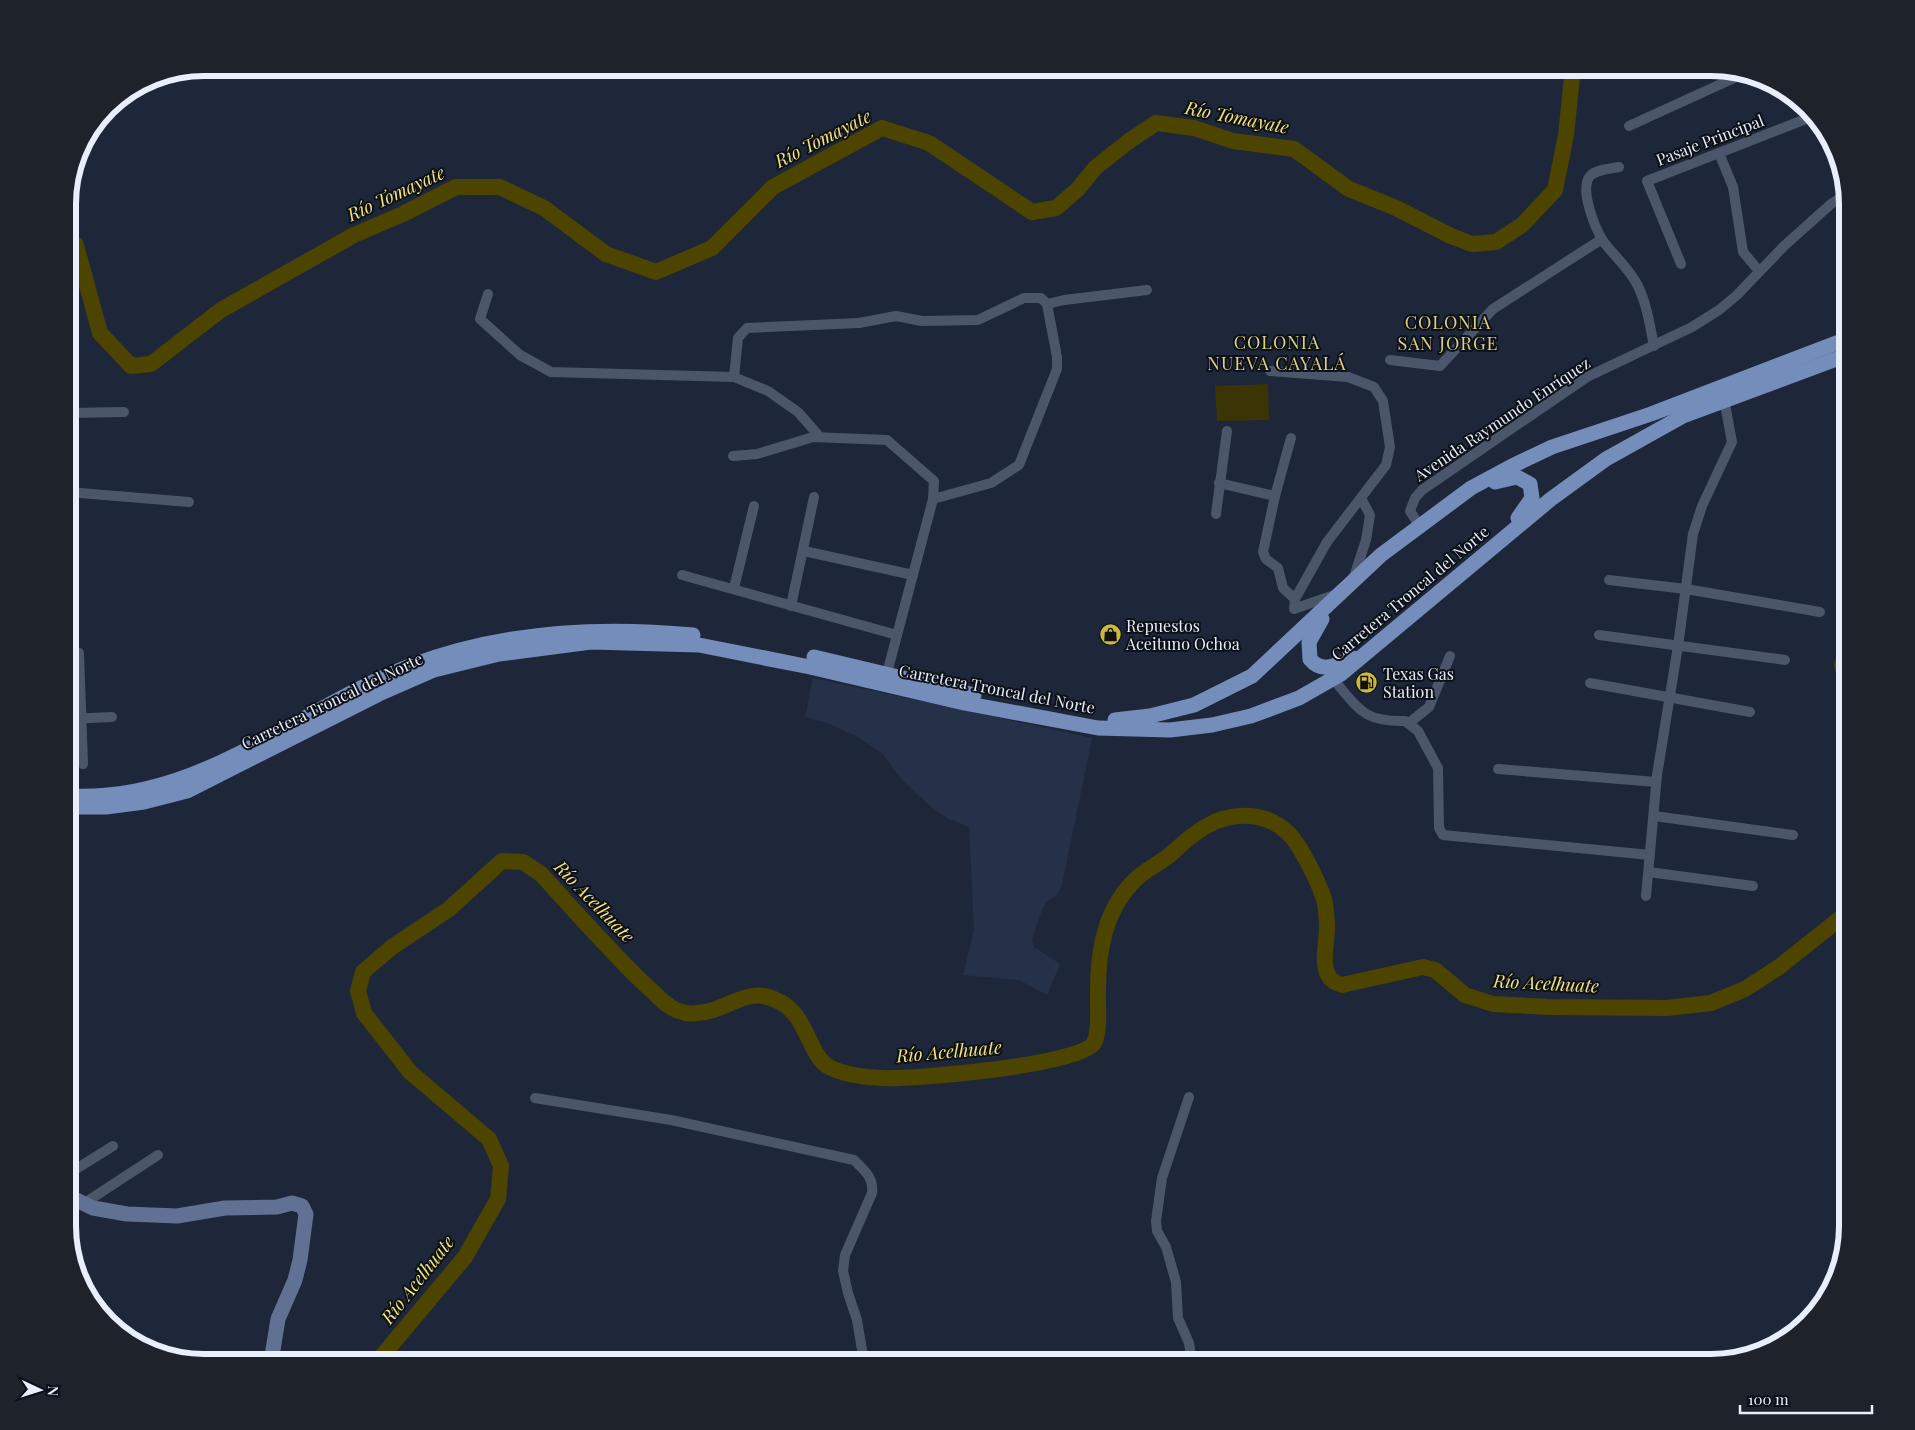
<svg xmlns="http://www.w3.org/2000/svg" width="1915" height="1430" viewBox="0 0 1915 1430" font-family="'Playfair Display',serif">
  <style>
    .built { fill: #253148 }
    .green { fill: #3b3405 }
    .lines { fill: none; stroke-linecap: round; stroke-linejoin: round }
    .river { stroke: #4d4400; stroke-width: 16 }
    .street { stroke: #4c566b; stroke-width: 10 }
    .secondary { stroke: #607193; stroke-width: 15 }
    .primary { stroke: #758dbb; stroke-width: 15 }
    .labels { text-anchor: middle; stroke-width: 4; stroke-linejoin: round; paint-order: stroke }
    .street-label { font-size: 16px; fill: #e8eefb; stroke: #0c1018 }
    .poi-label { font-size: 16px; fill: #e8eefb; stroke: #0c1018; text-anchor: start }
    .water-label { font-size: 18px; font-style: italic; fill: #f6e578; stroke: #0c1018 }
    .neighbourhood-label { font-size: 18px; letter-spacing: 1px; fill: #dcd082; stroke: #0c1018 }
    .rim { fill: none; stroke: #e8eefb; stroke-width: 6 }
  </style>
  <rect width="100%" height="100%" fill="#1e2739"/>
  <polygon class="built" points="813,678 1092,738 1062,885 1056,896 1048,900 1042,910 1032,939 1034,947 1060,964 1047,995 1019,980 963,975 974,930 969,827 947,818 931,807 901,779 883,754 858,737 827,723 805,717"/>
  <polygon class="green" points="1268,384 1269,420 1217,421 1215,386"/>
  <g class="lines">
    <g class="river">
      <polyline points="68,241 76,245 100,333 131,366 151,364 221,310 354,235 403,214 456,187 500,187 544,208 606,254 656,272 712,248 773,187 882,128 929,143 1032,212 1056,208 1078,189 1095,168 1129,141 1156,123 1194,128 1233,141 1294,149 1349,189 1396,208 1451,236 1472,244 1496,242 1522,225 1555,190 1566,135 1573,68"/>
      <polyline points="1847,650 1842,665 1847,682"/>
      <path d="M377,1362L465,1257L498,1199L501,1166L489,1139L410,1072L364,1013L358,991L363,972L392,947L449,909L502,861L523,862L541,874C577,913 612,954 651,990C659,997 668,1008 679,1011C684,1013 691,1014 696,1013C729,1012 747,983 780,1002C808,1016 808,1055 829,1067C844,1075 863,1077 881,1078C911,1080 1082,1065 1094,1043C1101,1029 1097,1005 1098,990C1098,950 1105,910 1134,881C1145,869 1160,864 1172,853C1195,832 1216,814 1250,816C1264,817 1276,822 1287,832C1299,842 1319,883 1324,899C1326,906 1326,915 1327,922C1328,938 1321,961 1328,975C1331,981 1336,983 1342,985L1423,967L1435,970L1465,995L1493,1004L1548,1007L1667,1008L1711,1003L1745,989L1779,967L1847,913"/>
    </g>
    <g class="street">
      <polyline points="1801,104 1807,118"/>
      <polyline points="1629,126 1745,73"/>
      <polyline points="1719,153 1733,187 1743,252 1759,271"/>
      <path d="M1619,167C1610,169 1597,169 1590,176C1579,189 1595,228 1603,241C1614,256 1630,269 1638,286C1647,305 1650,326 1654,346"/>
      <polyline points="1681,264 1647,181 1811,117"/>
      <polyline points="488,294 480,319 520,355 551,372 734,377 768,391 798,412 820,437"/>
      <polyline points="1047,304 1064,300 1147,290"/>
      <polyline points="1390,360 1440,366 1493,309 1602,239"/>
      <polyline points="1270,371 1348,377 1374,387 1383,401 1390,447 1386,465 1327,542 1295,599 1294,609 1337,594"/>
      <polyline points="734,377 738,338 747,328 859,323 896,316 922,321 978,320 1024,298 1041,298 1047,304 1057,357 1057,369 1019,465 991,483 933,499"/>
      <polyline points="68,413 124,412"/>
      <polyline points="1291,438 1275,496 1263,552 1266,559 1278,568 1283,588 1295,599"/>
      <polyline points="733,456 757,454 813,437 887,440 934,481 933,499 887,673"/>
      <polyline points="1219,483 1275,496"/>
      <polyline points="68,492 189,502"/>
      <polyline points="1216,514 1227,431"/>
      <polyline points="1419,525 1410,511 1415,498 1422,490 1587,377 1692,327 1719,310 1737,295 1784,246 1831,204 1845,195"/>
      <polyline points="804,551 913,575"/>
      <polyline points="682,575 897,635"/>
      <polyline points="1353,580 1366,540 1370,515 1361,498"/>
      <polyline points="1609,580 1686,589 1820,612"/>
      <polyline points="734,588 754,506"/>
      <polyline points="791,606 814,497"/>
      <polyline points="1599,635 1785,660"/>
      <polyline points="79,653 83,764"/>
      <path d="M1333,679C1359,709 1363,722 1405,721L1418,731L1438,768L1439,828L1443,835L1650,855"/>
      <polyline points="1590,683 1750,712"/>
      <polyline points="68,719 112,717"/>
      <polyline points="1409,723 1429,707 1450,656"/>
      <polyline points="1498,769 1656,782"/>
      <polyline points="1654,816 1793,835"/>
      <polyline points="1649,872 1753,886"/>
      <polyline points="1646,896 1657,775 1678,646 1693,534 1702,506 1732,442 1724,399"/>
      <polyline points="1189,1097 1162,1178 1156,1221 1157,1231 1166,1247 1176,1282 1178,1318 1189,1343 1192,1362"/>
      <path d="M535,1098L671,1120L854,1160C865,1171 874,1178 872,1193L845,1255L843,1271L848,1293L857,1320L864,1362"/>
      <polyline points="68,1174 113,1146"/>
      <polyline points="83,1204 158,1155"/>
    </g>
    <polyline class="secondary" points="68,1196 93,1208 127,1214 177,1216 225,1208 277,1207 292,1203 302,1206 306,1214 300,1260 295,1280 278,1319 271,1362"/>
    <g class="primary">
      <polyline points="1495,482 1517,477 1530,484 1532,498 1518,518"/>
      <path d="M1322,619L1309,642L1310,659C1322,674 1337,665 1353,658"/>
      <polyline points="814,657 974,695"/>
      <polyline points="1115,720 1150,716 1194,705 1252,676 1381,555 1471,488 1512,466 1552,447 1651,414 1847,339"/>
      <path d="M68,796C200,803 294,711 410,666C499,632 599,626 693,635"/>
      <polyline points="68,807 106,807 144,802 187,791 379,694 434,670 499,654 591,642 699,645 810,667 964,703 1098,728 1170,730 1212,725 1251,716 1299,698 1341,674 1551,499 1606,459 1683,416 1847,355"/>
    </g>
  </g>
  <defs>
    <symbol id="shop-disc" viewBox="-11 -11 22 22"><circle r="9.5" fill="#ccb939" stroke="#0c1018"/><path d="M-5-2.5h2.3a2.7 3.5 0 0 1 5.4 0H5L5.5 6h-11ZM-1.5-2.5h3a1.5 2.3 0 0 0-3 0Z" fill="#111"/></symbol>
    <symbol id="fuel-disc" viewBox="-11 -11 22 22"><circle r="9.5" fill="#ccb939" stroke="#0c1018"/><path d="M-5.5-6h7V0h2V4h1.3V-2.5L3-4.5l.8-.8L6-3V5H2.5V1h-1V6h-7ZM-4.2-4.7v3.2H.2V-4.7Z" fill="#111"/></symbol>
  </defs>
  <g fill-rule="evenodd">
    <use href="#shop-disc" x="1098" y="622" width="25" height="25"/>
    <use href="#fuel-disc" x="1354" y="670" width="25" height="25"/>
  </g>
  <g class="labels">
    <g class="street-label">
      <text transform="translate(1710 140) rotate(-21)" y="6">Pasaje Principal</text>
      <text transform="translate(1502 419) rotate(-34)" y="6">Avenida Raymundo Enríquez</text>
      <text transform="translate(1410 593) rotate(-40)" y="6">Carretera Troncal del Norte</text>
      <text transform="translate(997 689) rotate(11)" y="6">Carretera Troncal del Norte</text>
      <text transform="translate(332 701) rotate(-26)" y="6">Carretera Troncal del Norte</text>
    </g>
    <g class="poi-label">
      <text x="1126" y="632">Repuestos<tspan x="1126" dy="18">Aceituno Ochoa</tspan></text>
      <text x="1383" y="680">Texas Gas<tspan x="1383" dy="18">Station</tspan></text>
    </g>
    <g class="water-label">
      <text transform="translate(1237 118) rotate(11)" y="6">Río Tomayate</text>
      <text transform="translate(823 139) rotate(-27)" y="6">Río Tomayate</text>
      <text transform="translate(396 194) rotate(-25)" y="6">Río Tomayate</text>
      <text transform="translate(594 902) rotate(46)" y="6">Río Acelhuate</text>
      <text transform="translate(1546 984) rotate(3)" y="6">Río Acelhuate</text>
      <text transform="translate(949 1052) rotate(-5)" y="6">Río Acelhuate</text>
      <text transform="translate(418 1280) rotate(-52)" y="6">Río Acelhuate</text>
    </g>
    <g class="neighbourhood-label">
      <text x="1448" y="329">COLONIA<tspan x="1448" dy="21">SAN JORGE</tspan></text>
      <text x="1277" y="349">COLONIA<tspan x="1277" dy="21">NUEVA CAYALÁ</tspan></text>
    </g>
  </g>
  <path d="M0 0H1915V1430H0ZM204 76H1711A128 128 0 0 1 1839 204V1226A128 128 0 0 1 1711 1354H204A128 128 0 0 1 76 1226V204A128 128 0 0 1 204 76Z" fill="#1e222a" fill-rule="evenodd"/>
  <path class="rim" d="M204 76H1711A128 128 0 0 1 1839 204V1226A128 128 0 0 1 1711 1354H204A128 128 0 0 1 76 1226V204A128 128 0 0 1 204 76Z"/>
  <g transform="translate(40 1390) rotate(94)" stroke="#0c1018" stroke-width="4" paint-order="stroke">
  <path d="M0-4L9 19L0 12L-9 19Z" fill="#e8eefb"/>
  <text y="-8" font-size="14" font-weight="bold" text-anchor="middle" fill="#e8eefb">N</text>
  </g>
  <path d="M1740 1405v8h132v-8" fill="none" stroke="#e8eefb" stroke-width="2.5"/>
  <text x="1748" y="1405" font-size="15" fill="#e8eefb" stroke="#0c1018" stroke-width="4" paint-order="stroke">100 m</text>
</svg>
